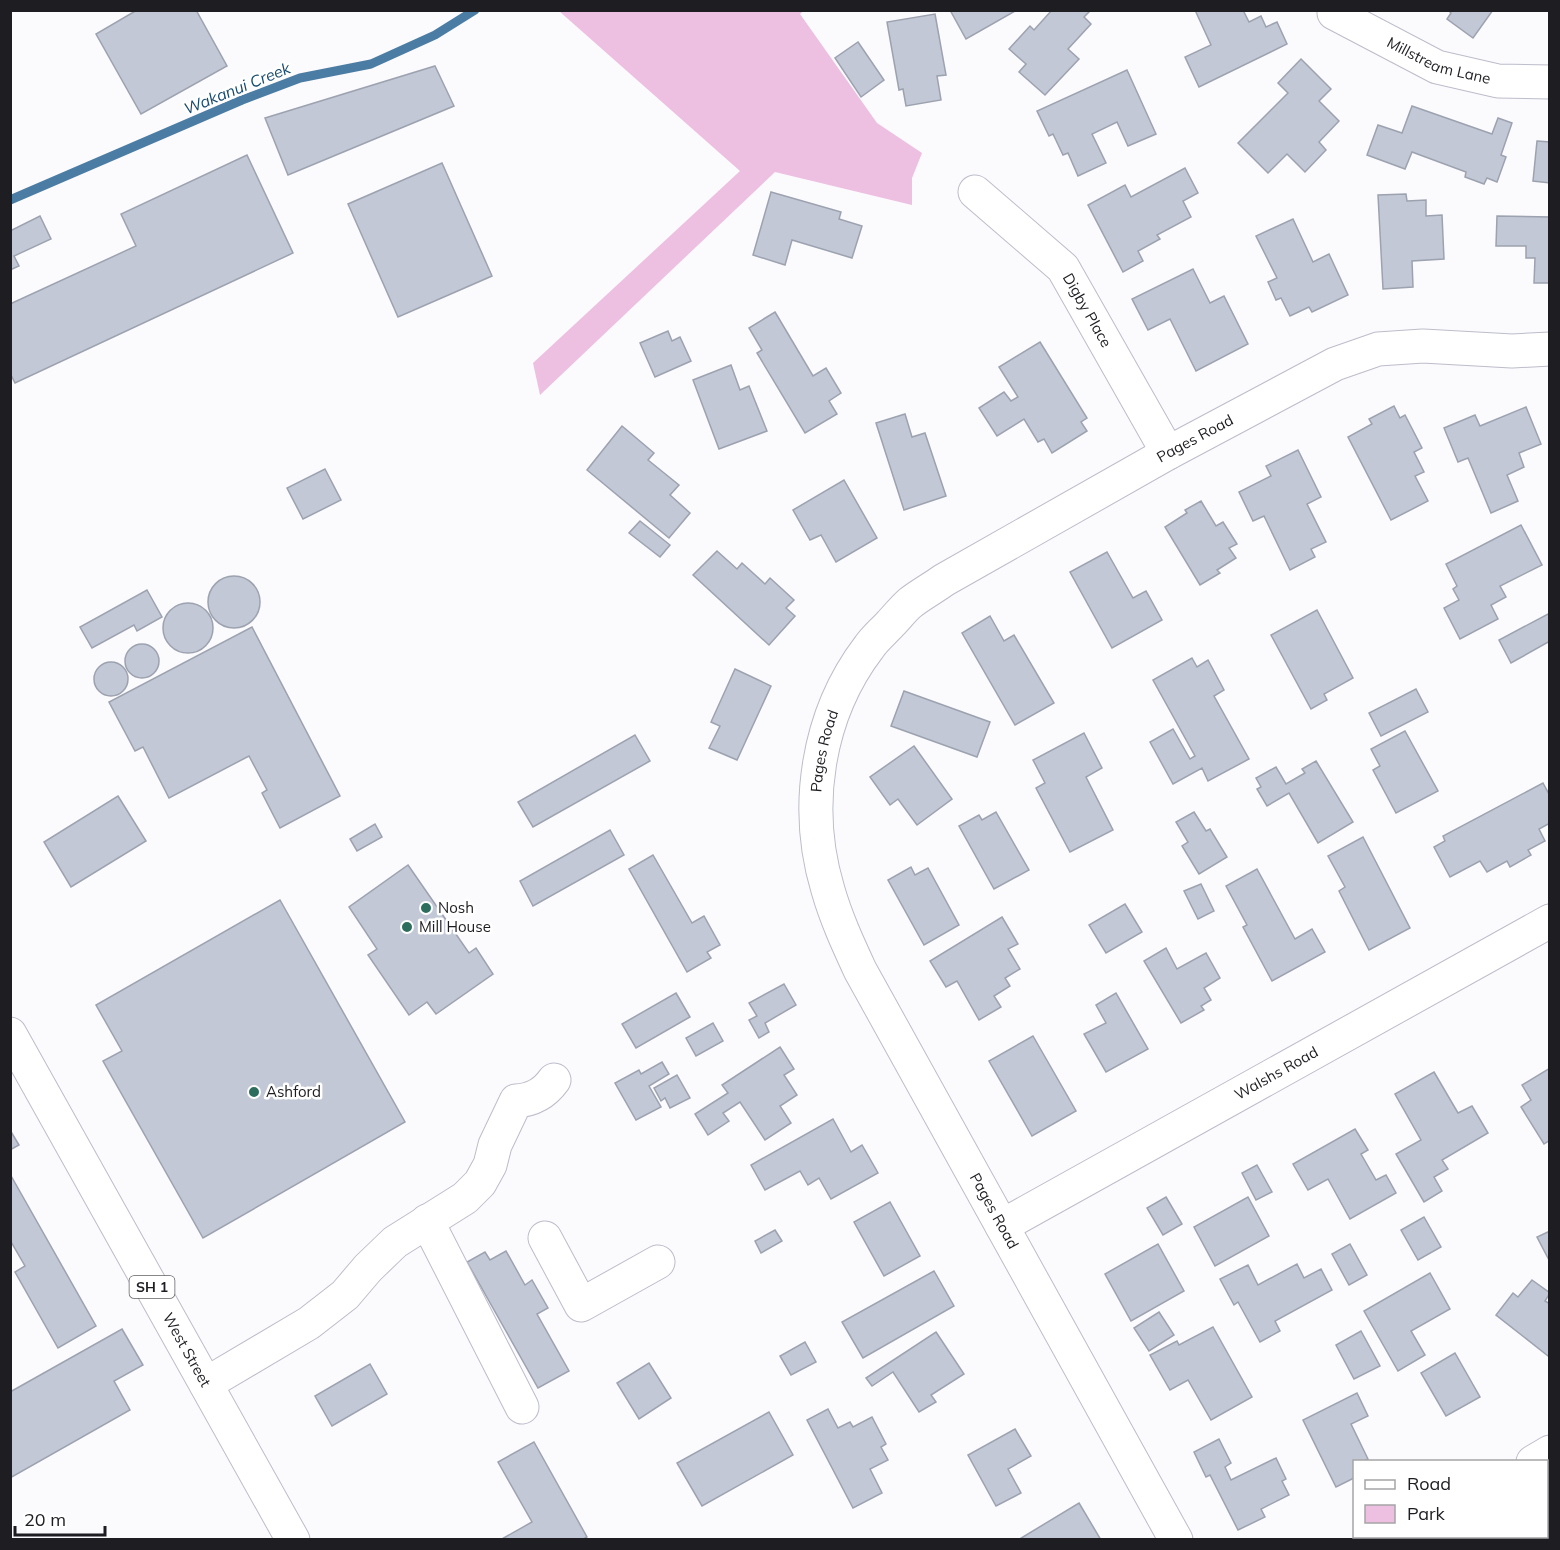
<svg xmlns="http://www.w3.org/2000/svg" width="1560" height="1550" viewBox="0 0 1560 1550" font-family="Mulish,sans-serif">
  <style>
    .green { fill: #edbfe1 }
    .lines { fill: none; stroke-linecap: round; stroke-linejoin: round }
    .stream { stroke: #4b7ca3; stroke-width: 9 }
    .building { fill: #c2c8d5; stroke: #9ca2af; stroke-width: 1.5 }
    .minor-casing { stroke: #bdbdcb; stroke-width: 35 }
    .highway-casing { stroke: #bdbdcb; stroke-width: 35 }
    .minor { stroke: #fff; stroke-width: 33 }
    .highway { stroke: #fff; stroke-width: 33 }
    .poi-dot { fill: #2c6d5d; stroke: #fff; stroke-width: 2 }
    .labels { text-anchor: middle; stroke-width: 5; stroke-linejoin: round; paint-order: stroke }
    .shield { fill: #fff; stroke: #616164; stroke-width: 1.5 }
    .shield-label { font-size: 14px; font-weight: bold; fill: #1d1d22 }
    .street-label { font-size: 15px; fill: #1d1d22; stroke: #fff }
    .poi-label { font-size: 15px; fill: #1d1d22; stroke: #fff; text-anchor: start }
    .water-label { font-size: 16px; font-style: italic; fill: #164a6e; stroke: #fff }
  </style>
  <rect width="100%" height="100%" fill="#fbfafd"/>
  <polygon class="green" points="559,11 803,11 800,14 877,123 922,153 912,178 912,205 775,172 540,395 533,363 740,171"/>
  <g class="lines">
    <polyline class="stream" points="10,200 242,100 300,78 371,64 435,35 475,10"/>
  </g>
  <g class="building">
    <polygon points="137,10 196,10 227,66 141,114 96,34"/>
    <polygon points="950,10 1017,10 966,39"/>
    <polygon points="1052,10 1091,10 1084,17 1091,24 1068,49 1079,59 1045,95 1019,72 1026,64 1009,49 1030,26 1034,30"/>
    <polygon points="1195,10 1243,10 1249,22 1261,16 1266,27 1277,22 1287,44 1199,87 1185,57 1211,45"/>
    <polygon points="1448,10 1493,10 1473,38 1447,19 1451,13"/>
    <polygon points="935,14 946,75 937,76 941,100 906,106 903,89 899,90 887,22"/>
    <polygon points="858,42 884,80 861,97 835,58"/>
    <polygon points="1301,59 1331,89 1319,101 1339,121 1319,142 1326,150 1305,172 1287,154 1268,173 1238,143 1288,93 1278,83"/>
    <polygon points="435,66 454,106 288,175 265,118"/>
    <polygon points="1127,70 1156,134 1128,146 1117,122 1092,134 1106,163 1078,176 1068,153 1063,155 1053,134 1049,136 1037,111"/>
    <polygon points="1412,106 1492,134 1498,118 1512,123 1501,155 1506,157 1497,182 1487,178 1484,184 1465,177 1466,172 1412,152 1405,169 1367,155 1378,125 1402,133"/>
    <polygon points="1537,141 1550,142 1550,183 1533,181"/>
    <polygon points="247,155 293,253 15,383 10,373 10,304 136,246 121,214"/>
    <polygon points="442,163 492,276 398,317 348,204"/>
    <polygon points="1185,168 1198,193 1183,201 1191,217 1157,235 1160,239 1138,251 1143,261 1123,272 1088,205 1125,185 1131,197"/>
    <polygon points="771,192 841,212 839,219 862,226 852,258 792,240 785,265 753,255"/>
    <polygon points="1406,194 1407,201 1426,200 1426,216 1442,215 1444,259 1412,261 1413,287 1383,289 1378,195"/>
    <polygon points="40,216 51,239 14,256 19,266 10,270 10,231"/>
    <polygon points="1497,216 1550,217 1550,283 1534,283 1535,258 1526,258 1526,246 1496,246"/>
    <polygon points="1293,219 1313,262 1329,254 1348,295 1312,312 1309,307 1290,316 1281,298 1276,300 1268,282 1277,278 1256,236"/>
    <polygon points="1193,269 1210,303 1224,296 1248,344 1196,371 1170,319 1148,330 1132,299"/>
    <polygon points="775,312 813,376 826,368 841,393 829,401 837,414 805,433 757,353 762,350 749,328"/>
    <polygon points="668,331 672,341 680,337 691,361 655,377 640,343"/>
    <polygon points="1040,342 1087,418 1081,422 1087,431 1052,453 1044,439 1038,442 1024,419 997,436 979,408 1004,392 1011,401 1018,397 999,367"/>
    <polygon points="731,365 740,390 749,386 767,431 719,449 693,380"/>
    <polygon points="1394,406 1400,418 1405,415 1422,448 1414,452 1424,472 1415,476 1428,501 1391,520 1348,437 1372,424 1369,419"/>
    <polygon points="1526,407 1541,444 1519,453 1524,467 1507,475 1518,501 1491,513 1468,458 1458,462 1444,428 1475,415 1480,426"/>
    <polygon points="905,414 912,437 925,433 946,496 904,510 876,423"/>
    <polygon points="622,426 654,453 648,460 679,485 670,495 690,513 669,538 587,470"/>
    <polygon points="1298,450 1321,497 1307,504 1326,542 1311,549 1315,557 1290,570 1264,516 1253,521 1239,492 1271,476 1266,466"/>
    <polygon points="325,469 341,500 303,519 287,488"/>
    <polygon points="844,480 877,538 836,562 821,535 810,540 793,510"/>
    <polygon points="1201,501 1216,526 1223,522 1237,544 1229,548 1236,558 1217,570 1220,573 1200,585 1165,527 1187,513 1185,510"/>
    <polygon points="640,521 670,545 660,557 629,533"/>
    <polygon points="1521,525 1542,565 1500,586 1506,597 1491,605 1498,619 1460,639 1444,608 1459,600 1453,589 1457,586 1446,564"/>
    <polygon points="717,551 737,569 742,563 765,584 770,578 794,600 786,608 795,616 769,645 693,575"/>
    <polygon points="1107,552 1133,598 1146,591 1162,620 1112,648 1070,572"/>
    <circle cx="234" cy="602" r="26"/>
    <polygon points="147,590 162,617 137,631 134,625 92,648 80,627"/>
    <circle cx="188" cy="628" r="25"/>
    <polygon points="1317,610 1353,678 1324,694 1327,700 1311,709 1271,635"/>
    <polygon points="1550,613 1550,641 1511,663 1499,640"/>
    <polygon points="990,616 1004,641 1014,635 1054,703 1015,725 962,633"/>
    <polygon points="252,627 340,796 280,828 262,793 267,790 249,756 169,798 143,747 135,751 109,702"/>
    <circle cx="142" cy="661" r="17"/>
    <polygon points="1192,658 1197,667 1208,660 1224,690 1214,696 1249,759 1208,781 1202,768 1173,784 1150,742 1173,729 1190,759 1195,756 1153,680"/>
    <circle cx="111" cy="679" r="17"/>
    <polygon points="735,669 771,686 737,760 709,748 720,726 711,722"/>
    <polygon points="1416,689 1428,712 1381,736 1369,713"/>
    <polygon points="904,691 990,722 977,757 891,726"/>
    <polygon points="1405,731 1438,791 1396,813 1373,770 1380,766 1371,749"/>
    <polygon points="1084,733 1102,768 1086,777 1113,830 1070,852 1036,788 1045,783 1033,760"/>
    <polygon points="635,735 650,761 533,827 518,802"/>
    <polygon points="914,746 952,799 917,825 898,799 890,805 870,777"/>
    <polygon points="1316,761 1353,822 1318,843 1289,793 1267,806 1257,789 1261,787 1256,778 1276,767 1286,784 1305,773 1302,769"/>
    <polygon points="1543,783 1550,796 1550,823 1539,829 1545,841 1528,850 1531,855 1510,867 1507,861 1487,872 1480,861 1450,877 1434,847 1445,841 1443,836"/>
    <polygon points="118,796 146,841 71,887 44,842"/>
    <polygon points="996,812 1029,870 994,889 959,826 979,815 982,820"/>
    <polygon points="1194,812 1206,831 1210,829 1227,857 1199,874 1182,846 1188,842 1176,822"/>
    <polygon points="375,824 382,837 357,851 350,839"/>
    <polygon points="610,830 624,855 533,906 520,881"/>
    <polygon points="1363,837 1410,928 1369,950 1339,891 1345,887 1328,856"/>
    <polygon points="653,855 692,923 704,916 720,945 707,952 711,958 687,972 629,869"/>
    <polygon points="408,865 469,953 476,948 493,974 436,1014 427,1002 409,1015 368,955 377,949 349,907"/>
    <polygon points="911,867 915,875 928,868 959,925 924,945 888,880"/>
    <polygon points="1257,869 1295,939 1312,929 1325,952 1272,981 1243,927 1247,925 1226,886"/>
    <polygon points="1201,884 1214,911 1198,919 1184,891"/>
    <polygon points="280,900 405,1122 203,1238 103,1061 122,1051 96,1005"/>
    <polygon points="1125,904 1142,932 1106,953 1089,925"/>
    <polygon points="1002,917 1018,944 1008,949 1020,969 1005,978 1010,986 994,996 1001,1007 979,1020 957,981 946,987 930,961"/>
    <polygon points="1166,948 1177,969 1206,953 1220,978 1204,988 1211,1000 1201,1006 1204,1010 1181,1023 1144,961"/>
    <polygon points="784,984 796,1005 765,1023 769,1032 759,1038 749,1020 757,1016 749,1003"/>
    <polygon points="676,993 690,1017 636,1048 622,1024"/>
    <polygon points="1116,993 1148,1049 1106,1072 1084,1034 1106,1023 1096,1005"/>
    <polygon points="713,1023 723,1041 696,1056 686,1038"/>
    <polygon points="1033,1036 1076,1111 1032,1136 989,1061"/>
    <polygon points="780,1047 794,1069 784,1075 797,1095 780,1106 791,1123 765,1140 740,1102 723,1113 729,1121 708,1135 695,1114 728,1093 722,1085"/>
    <polygon points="662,1062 669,1074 649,1086 661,1107 636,1120 615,1083 639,1070 641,1074"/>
    <polygon points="1550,1068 1550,1140 1544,1144 1521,1107 1531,1100 1522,1085"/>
    <polygon points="1434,1072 1458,1113 1472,1106 1488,1133 1442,1160 1448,1169 1434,1177 1442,1191 1424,1202 1396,1154 1421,1140 1395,1094"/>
    <polygon points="677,1075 690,1098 670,1108 665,1098 661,1101 654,1088"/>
    <polygon points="833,1119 851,1152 862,1145 878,1173 831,1199 819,1178 808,1185 800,1171 765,1190 751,1165"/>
    <polygon points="1355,1129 1368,1150 1361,1154 1376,1180 1386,1175 1396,1193 1350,1219 1328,1179 1308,1190 1293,1164"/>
    <polygon points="10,1130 19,1145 10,1150"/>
    <polygon points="1257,1165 1272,1192 1256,1200 1242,1173"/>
    <polygon points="10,1174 96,1326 58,1348 15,1272 25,1266 10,1240"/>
    <polygon points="1166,1197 1182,1224 1163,1235 1147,1208"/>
    <polygon points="1248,1197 1269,1236 1215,1266 1194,1227"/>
    <polygon points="890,1202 920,1256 884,1276 854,1222"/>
    <polygon points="1424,1217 1441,1247 1418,1260 1401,1230"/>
    <polygon points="775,1230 782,1241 761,1253 755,1241"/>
    <polygon points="1550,1231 1550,1262 1537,1237"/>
    <polygon points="1158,1244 1184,1291 1131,1321 1105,1274"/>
    <polygon points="1350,1244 1367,1275 1349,1285 1332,1254"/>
    <polygon points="506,1251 525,1285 532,1280 548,1308 537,1314 569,1371 538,1388 467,1262 485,1252 490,1260"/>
    <polygon points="1297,1264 1304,1278 1321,1269 1332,1290 1275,1321 1280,1331 1260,1342 1238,1302 1234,1305 1220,1279 1248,1265 1258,1285"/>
    <polygon points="934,1271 954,1306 863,1358 842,1322"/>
    <polygon points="1430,1273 1450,1309 1411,1331 1425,1355 1398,1371 1364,1311"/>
    <polygon points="1532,1280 1550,1293 1545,1301 1550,1304 1550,1353 1548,1356 1496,1315 1513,1293 1518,1297"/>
    <polygon points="1159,1312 1174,1335 1149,1351 1134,1328"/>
    <polygon points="1213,1327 1252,1397 1211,1420 1188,1380 1170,1390 1150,1355 1177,1341 1179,1345"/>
    <polygon points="122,1329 143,1365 114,1381 130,1410 10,1478 10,1392"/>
    <polygon points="1361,1331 1380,1366 1354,1379 1336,1345"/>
    <polygon points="936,1332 964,1374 931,1395 936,1402 919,1412 893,1372 872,1386 866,1378"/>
    <polygon points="805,1342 816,1362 791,1375 780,1356"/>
    <polygon points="1455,1353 1480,1397 1446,1416 1421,1373"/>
    <polygon points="649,1363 671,1398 639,1419 617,1383"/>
    <polygon points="370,1364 387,1394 332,1426 315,1396"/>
    <polygon points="1357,1393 1368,1416 1351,1424 1368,1459 1361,1462 1354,1462 1354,1478 1336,1487 1303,1420"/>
    <polygon points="828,1409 838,1428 850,1422 853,1427 872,1417 886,1444 881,1447 888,1460 870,1469 882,1493 853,1508 807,1420"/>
    <polygon points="769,1412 793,1455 702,1506 677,1463"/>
    <polygon points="1015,1429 1031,1456 1008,1469 1021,1493 996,1506 968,1455"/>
    <polygon points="1219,1439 1231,1463 1225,1467 1231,1480 1276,1458 1286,1479 1282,1481 1289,1495 1261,1509 1265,1517 1238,1530 1210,1475 1206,1477 1194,1452"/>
    <polygon points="534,1442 587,1537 582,1540 500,1540 532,1522 498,1462"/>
    <polygon points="1079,1503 1101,1540 1018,1540"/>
  </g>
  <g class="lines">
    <defs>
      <g id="minor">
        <path id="s1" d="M1334,13L1437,67L1498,81L1550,82"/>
        <path id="s2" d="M975,192L1063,268L1168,453"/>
        <polyline points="427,1221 522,1407"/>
        <path id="s3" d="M1002,1226L1550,921"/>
        <polyline points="545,1238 581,1305 658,1262"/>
        <path d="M206,1384L309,1323L345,1295L368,1268L395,1242L465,1198L480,1183L490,1165L495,1145L516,1101C532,1100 544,1094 554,1080"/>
        <polyline points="1533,1462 1550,1452"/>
        <path id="s4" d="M1176,1540L860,970C848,944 836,918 828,890C803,808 817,715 869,647C875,638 884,631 891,623C897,617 903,609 910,603C920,595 933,588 944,580L1168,453L1335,364L1378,349L1423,346L1512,351L1550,349"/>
        <polyline points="1393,1540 1399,1536"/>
      </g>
      <g id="highway">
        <path id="s5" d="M10,1034L293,1540"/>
      </g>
    </defs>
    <use href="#minor" class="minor-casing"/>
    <use href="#highway" class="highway-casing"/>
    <use href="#minor" class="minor"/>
    <use href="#highway" class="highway"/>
  </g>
  <g class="poi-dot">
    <circle cx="426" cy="908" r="6"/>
    <circle cx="407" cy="927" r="6"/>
    <circle cx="254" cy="1092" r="6"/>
  </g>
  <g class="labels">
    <rect class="shield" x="129.5" y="1276" width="45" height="22" rx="4.5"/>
    <g class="shield-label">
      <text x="152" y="1292">SH 1</text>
    </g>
    <g class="street-label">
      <text dy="5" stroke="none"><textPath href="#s1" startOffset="116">Millstream Lane</textPath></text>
      <text dy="5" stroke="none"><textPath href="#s2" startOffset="165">Digby Place</textPath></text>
      <text dy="5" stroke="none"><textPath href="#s4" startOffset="1383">Pages Road</textPath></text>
      <text dy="5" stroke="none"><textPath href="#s4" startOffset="879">Pages Road</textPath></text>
      <text dy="5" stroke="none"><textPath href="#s3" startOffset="314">Walshs Road</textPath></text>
      <text transform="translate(994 1211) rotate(61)" y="5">Pages Road</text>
      <text dy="5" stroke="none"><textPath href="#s5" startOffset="362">West Street</textPath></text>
    </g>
    <g class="poi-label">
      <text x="438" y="913">Nosh</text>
      <text x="419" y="932">Mill House</text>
      <text x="266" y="1097">Ashford</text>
    </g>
    <g class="water-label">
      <text transform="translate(237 88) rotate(-22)" y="6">Wakanui Creek</text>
    </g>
  </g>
  <rect width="1560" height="1550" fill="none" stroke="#1d1d22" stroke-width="24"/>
  <rect x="1353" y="1460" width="195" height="78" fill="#ffffff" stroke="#a5a5a7" stroke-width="1.5"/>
  <rect x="1365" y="1480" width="30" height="9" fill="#ffffff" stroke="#a5a5a7" stroke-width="1.5"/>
  <text x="1407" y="1490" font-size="18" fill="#1d1d22">Road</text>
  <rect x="1365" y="1505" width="30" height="18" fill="#edbfe1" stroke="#a5a5a7" stroke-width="1.5"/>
  <text x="1407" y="1520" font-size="18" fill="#1d1d22">Park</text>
  <path d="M15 1526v9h90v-9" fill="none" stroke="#1d1d22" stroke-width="3"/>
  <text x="24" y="1526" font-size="18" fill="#1d1d22" stroke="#ffffff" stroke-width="4.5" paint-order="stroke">20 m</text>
</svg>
